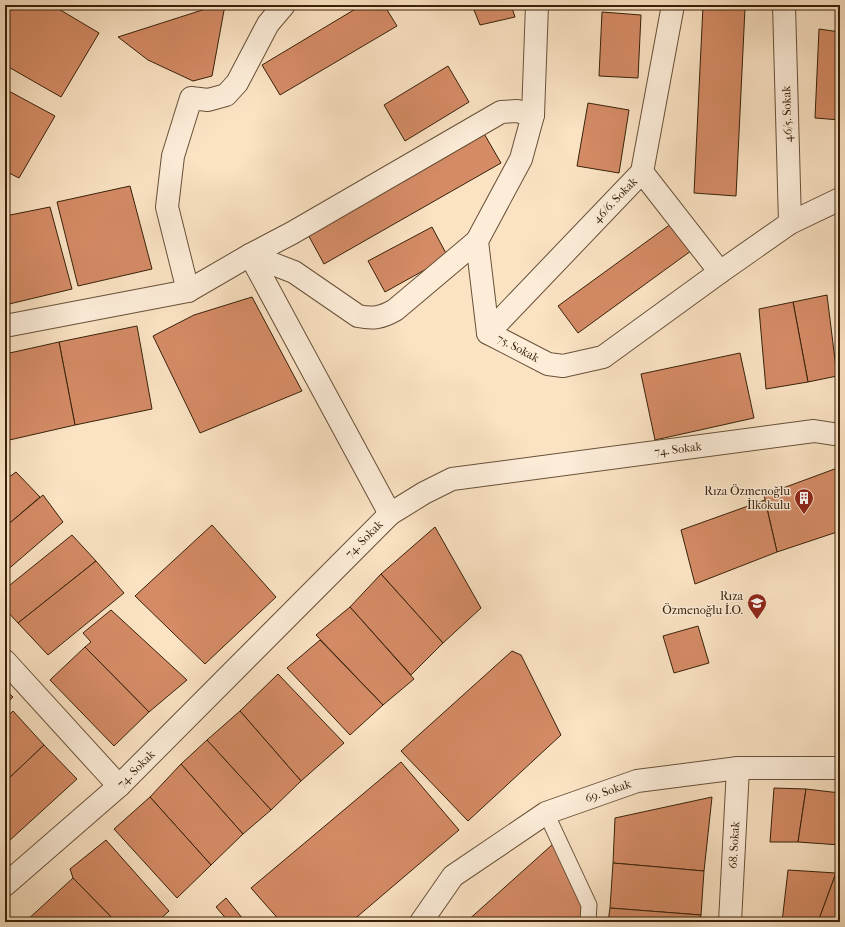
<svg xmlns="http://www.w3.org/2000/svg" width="845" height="927" viewBox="0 0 845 927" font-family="'IM FELL French Canon',serif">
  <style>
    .building { fill: #d48b66; stroke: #382109 }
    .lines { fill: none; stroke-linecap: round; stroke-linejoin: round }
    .service-casing { stroke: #685138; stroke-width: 17 }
    .minor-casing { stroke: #685138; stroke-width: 24 }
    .tertiary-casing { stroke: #685138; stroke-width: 24 }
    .service { stroke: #fcecd8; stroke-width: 15 }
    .minor { stroke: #fcecd8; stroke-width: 22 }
    .tertiary { stroke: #fcecd8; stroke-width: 22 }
    .labels { text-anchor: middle; stroke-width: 3; stroke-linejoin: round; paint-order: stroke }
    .street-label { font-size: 12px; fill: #382109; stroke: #fcecd8 }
    .poi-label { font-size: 12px; fill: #382109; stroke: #fcecd8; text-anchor: end }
  </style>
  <rect width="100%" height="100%" fill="#fae2c3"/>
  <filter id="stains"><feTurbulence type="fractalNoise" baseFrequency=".005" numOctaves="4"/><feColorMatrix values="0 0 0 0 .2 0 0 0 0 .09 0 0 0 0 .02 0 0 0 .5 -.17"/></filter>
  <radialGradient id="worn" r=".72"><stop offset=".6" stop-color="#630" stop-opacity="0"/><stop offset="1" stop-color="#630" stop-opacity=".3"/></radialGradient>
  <g class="building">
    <polygon points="10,5 52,5 99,33 61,97 5,65 5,13"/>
    <polygon points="218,5 225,5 212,76 193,81 148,60 118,37"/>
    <polygon points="362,5 384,5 397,26 280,95 262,65"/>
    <polygon points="472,5 511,5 515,17 480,25"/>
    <polygon points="703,6 745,8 736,196 694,193"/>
    <polygon points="602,12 641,15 638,78 599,76"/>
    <polygon points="819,29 840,32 840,120 815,118"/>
    <polygon points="448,66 469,102 405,141 384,105"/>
    <polygon points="5,89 55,116 19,178 5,171"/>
    <polygon points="588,103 629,110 619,173 577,166"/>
    <polygon points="482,130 501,163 324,264 306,231"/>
    <polygon points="130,186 152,269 78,286 57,202"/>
    <polygon points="50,207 72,289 5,305 5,216"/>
    <polygon points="675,221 695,248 578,333 558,306"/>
    <polygon points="432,227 448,257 385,292 368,261"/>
    <polygon points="827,295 837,376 808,382 793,302"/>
    <polygon points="252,297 302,391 200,433 153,336 194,315"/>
    <polygon points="793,302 808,382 766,389 759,309"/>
    <polygon points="137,326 152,409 75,425 59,342"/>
    <polygon points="59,342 75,425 5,441 5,354"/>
    <polygon points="740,353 754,418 655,440 641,374"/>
    <polygon points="840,467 840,531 777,552 764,495"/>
    <polygon points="16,472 40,497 5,527 5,480"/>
    <polygon points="43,495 63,522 5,572 5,527"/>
    <polygon points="765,500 777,552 695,584 681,530"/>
    <polygon points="212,525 276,597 205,664 135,596"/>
    <polygon points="435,527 481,608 443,643 381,574"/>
    <polygon points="72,535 96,561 18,623 5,609 5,589"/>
    <polygon points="96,561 124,593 48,655 18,623"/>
    <polygon points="381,574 443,643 411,675 350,607"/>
    <polygon points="350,607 414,679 383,705 316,635"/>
    <polygon points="111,610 187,680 149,712 85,647 91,642 83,633"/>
    <polygon points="698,626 709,663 674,673 663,636"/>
    <polygon points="320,640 383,705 350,735 287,668"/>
    <polygon points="85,647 149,712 114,746 50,680"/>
    <polygon points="512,651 521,655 561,735 468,821 401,751"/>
    <polygon points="278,674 344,743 301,781 240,711"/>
    <polygon points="5,690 13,697 5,704"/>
    <polygon points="13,711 44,745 5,782 5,719"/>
    <polygon points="240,711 301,781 271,810 207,740"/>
    <polygon points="207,740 271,810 243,834 181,764"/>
    <polygon points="44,745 77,779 9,841 5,837 5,782"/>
    <polygon points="401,762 459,830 351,922 281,922 251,888"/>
    <polygon points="181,764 243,834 211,865 150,797"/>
    <polygon points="774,788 806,789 798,842 770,842"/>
    <polygon points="806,789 840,793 840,845 798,842"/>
    <polygon points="150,797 211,865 177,898 114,829"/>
    <polygon points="712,797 704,871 613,863 615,818"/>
    <polygon points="106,840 169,911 157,922 116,922 73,878 70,869"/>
    <polygon points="553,844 583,902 583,922 466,922"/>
    <polygon points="613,863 704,871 701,915 610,908"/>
    <polygon points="788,870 836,873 818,922 782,922"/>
    <polygon points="836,873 840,873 840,922 818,922"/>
    <polygon points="73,878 116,922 25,922"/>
    <polygon points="226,898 243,919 239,922 229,922 216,907"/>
    <polygon points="610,908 701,915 700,922 608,922"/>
  </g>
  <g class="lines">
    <defs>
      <polyline id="service" points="546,813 589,905 588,922"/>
      <g id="minor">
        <polyline points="784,5 790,223"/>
        <polyline points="642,172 720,272"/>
        <polyline points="188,291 167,207 173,156 191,98 208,100 226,95 237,83 268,24 284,5"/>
        <path d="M5,326L188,291L250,255L294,272L358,316C373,319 381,318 395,310L477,241"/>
        <polyline points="488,333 642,172 673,5"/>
        <polyline points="390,514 250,255 292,233 501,112 517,111 533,115"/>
        <polyline points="5,661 119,786"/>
        <polyline points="5,885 119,786 390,514 424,493 452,479 814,431 840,435"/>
        <polyline points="421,922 453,876 546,813 637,781 738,768 840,768"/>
        <polyline points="730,922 738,768"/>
      </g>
      <polyline id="tertiary" points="537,5 533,115 521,159 477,241 488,333 548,364 563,366 603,357 720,272 790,223 840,199"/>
    </defs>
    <use href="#service" class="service-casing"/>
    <use href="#minor" class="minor-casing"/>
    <use href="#tertiary" class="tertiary-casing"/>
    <use href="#service" class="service"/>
    <use href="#minor" class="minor"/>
    <use href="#tertiary" class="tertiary"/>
  </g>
  <defs>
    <symbol id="building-pin" viewBox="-11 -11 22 30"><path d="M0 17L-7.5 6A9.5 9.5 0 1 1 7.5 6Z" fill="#8f2418" stroke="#fcecd8"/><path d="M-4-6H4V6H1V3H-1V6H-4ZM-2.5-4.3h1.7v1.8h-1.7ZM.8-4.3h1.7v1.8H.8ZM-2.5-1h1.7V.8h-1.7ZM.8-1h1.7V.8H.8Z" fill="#fff"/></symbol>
    <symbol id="school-pin" viewBox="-11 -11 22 30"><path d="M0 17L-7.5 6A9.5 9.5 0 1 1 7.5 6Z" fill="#8f2418" stroke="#fcecd8"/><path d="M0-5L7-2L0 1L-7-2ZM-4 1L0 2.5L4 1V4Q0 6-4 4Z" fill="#fff"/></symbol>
  </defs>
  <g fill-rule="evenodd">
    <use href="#building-pin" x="793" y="487" width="22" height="30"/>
    <use href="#school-pin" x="746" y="592" width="22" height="30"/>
  </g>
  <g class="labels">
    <g class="street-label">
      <text transform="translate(787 114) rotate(-92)" y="4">46/5. Sokak</text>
      <text transform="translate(615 200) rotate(-46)" y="4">46/6. Sokak</text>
      <text transform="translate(518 348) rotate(28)" y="4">75. Sokak</text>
      <text transform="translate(678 449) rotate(-7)" y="4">74. Sokak</text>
      <text transform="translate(364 539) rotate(-45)" y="4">74. Sokak</text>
      <text transform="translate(136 769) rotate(-45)" y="4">74. Sokak</text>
      <text transform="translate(608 791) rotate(-19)" y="4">69. Sokak</text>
      <text transform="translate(734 845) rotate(-87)" y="4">68. Sokak</text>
    </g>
    <g class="poi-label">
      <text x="790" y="495">Rıza Özmenoğlu<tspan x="790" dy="14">İlkokulu</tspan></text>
      <text x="743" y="600">Rıza<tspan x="743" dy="14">Özmenoğlu İ.O.</tspan></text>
    </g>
  </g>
  <rect width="845" height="927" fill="none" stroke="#fae2c3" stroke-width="20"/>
  <rect x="6" y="6" width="833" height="915" fill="none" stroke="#382109" stroke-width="2"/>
  <rect x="10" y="10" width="825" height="907" fill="none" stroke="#382109"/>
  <rect width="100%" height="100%" filter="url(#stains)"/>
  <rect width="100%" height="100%" fill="url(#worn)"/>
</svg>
